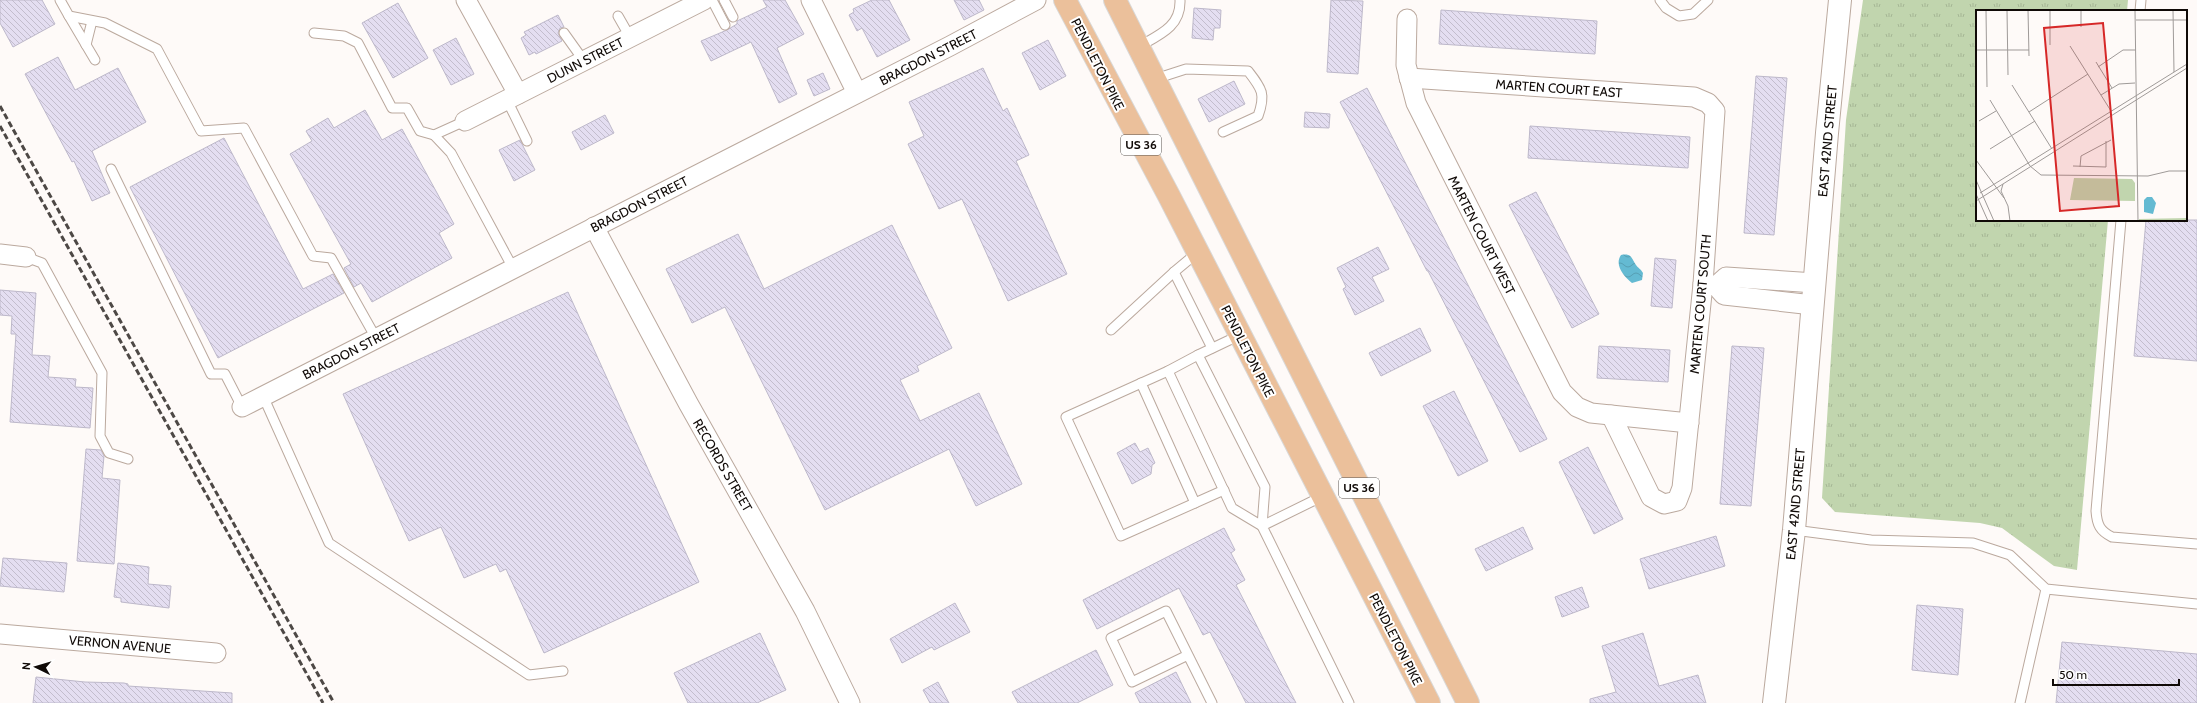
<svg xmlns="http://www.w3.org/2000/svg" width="2197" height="703" viewBox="0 0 2197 703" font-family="Cabin,sans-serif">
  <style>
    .grass { fill: url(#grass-tufts) }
    .water { fill: url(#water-waves) }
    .building { fill: url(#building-back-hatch); stroke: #bdb8ca }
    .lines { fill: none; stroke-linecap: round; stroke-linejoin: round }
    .service-casing { stroke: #bba99e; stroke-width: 11 }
    .minor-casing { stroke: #bba99e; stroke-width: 21 }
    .tertiary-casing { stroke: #bba99e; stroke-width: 24 }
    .primary-casing { stroke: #d9d8d7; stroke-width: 24 }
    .service { stroke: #fff; stroke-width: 9 }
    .minor { stroke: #fff; stroke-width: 19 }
    .tertiary { stroke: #fff; stroke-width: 22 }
    .primary { stroke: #ebc09b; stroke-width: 22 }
    .rail { stroke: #4d4845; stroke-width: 3; stroke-dasharray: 6 3; stroke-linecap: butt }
    .labels { text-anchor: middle; stroke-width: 4; stroke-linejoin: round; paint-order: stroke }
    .shield { fill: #fff; stroke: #585451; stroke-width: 1 }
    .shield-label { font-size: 12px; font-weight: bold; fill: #100a07 }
    .street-label { font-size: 13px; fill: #100a07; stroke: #fff }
    .inset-road { fill: none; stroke: #9f9a98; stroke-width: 1 }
    .view { fill: #d62828; fill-opacity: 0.15; stroke: #d62828; stroke-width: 2 }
    .inset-edge { fill: none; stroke: #100a07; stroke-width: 2 }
  </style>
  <defs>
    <pattern id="grass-tufts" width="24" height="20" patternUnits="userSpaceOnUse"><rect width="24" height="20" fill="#c1d5ae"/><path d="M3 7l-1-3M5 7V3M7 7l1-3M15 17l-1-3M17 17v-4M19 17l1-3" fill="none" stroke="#a5b694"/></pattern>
    <pattern id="water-waves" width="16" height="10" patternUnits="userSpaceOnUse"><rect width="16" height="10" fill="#64bad2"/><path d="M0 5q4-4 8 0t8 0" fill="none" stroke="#569fb3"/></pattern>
    <pattern id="building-back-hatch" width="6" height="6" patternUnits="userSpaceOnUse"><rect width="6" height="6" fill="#e4def1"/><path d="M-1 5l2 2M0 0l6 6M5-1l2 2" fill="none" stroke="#c3bdcd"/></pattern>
  </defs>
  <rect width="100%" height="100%" fill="#fefaf8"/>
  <polygon class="grass" points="1863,0 2128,0 2127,11 1977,11 1977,220 2108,220 2077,570 2054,566 2002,528 1980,523 1835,512 1822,498 1846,120"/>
  <path class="water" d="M1621,255C1632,253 1631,258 1636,265C1638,268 1641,269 1643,273L1642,280L1632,283C1624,277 1614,265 1621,255Z"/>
  <g class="building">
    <polygon points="0,0 42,0 55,24 13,47 0,23"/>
    <polygon points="763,0 785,0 804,34 777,48 797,94 779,103 751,42 711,61 701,41 727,30 737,24 737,21 767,7"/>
    <polygon points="872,0 889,0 910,40 877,57 862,28 857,31 849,15 854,12 853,9"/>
    <polygon points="954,0 979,0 984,10 964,20"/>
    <polygon points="1331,0 1363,1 1358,74 1327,72"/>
    <polygon points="398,3 428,58 393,78 362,23"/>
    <polygon points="1194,8 1221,10 1220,28 1214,28 1213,40 1192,38"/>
    <polygon points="1441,10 1597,21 1595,54 1439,44"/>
    <polygon points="558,15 564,27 560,28 558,33 562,41 536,54 535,52 529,55 521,38 526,35 524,32"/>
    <polygon points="456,38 474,74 451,85 433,50"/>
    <polygon points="1048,40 1066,76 1040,90 1022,53"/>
    <polygon points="58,57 75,90 118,68 146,122 92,151 110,193 92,201 74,161 72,162 25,74"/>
    <polygon points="983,68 1003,111 1007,108 1029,155 1016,161 1067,274 1008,301 962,199 939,209 908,144 924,136 909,102"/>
    <polygon points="823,73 830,89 814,96 807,80"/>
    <polygon points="1756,76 1787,78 1774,235 1744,233"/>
    <polygon points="1234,81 1245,104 1209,122 1198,99"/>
    <polygon points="1367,88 1547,439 1520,452 1428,271 1427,271 1340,102"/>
    <polygon points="365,110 382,140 402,129 454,224 439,233 452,258 372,302 361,283 354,287 344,268 351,264 290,154 312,141 306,131 328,118 334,128"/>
    <polygon points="1305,112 1330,114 1329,128 1304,127"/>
    <polygon points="605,115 614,133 581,150 572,132"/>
    <polygon points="1530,126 1690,137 1688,168 1528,158"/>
    <polygon points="224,138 303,289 333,274 344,293 218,358 130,187"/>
    <polygon points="520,140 535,170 514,181 499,150"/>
    <polygon points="1536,192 1599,314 1572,328 1509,205"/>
    <polygon points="2146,220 2197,220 2197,361 2134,356"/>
    <polygon points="892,225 952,348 917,366 919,371 900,380 920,421 979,393 1022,484 976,506 949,449 825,510 725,307 692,323 666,269 738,234 764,289"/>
    <polygon points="1378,247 1389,269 1372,277 1384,301 1355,315 1343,289 1346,287 1337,268"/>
    <polygon points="1655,258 1676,260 1672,308 1651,306"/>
    <polygon points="0,290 36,293 32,355 50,356 48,377 76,379 75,387 93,388 90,428 10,422 16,334 11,334 12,316 0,315"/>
    <polygon points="568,292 699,582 544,653 506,569 500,572 496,564 464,578 441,527 409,541 343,394"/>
    <polygon points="1420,328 1431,351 1381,376 1369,353"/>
    <polygon points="1599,346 1670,350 1668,382 1597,378"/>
    <polygon points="1732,346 1764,348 1751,506 1720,504"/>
    <polygon points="1454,391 1488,461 1458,476 1423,406"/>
    <polygon points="1135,443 1140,452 1148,448 1155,463 1152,465 1151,474 1132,484 1117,453"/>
    <polygon points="1588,447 1623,519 1594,534 1559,462"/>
    <polygon points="86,449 101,450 104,456 102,478 120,480 114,564 77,561"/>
    <polygon points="1523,527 1533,549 1486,571 1475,549"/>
    <polygon points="1224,528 1235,550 1231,553 1245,580 1236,585 1296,703 1246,703 1210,632 1203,635 1179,588 1097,629 1083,600"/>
    <polygon points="1716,536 1725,566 1649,589 1640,559"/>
    <polygon points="3,558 67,563 64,592 0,586"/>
    <polygon points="118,563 149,567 148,584 171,586 169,608 121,602 121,598 114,597"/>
    <polygon points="1582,587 1589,607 1562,617 1555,597"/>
    <polygon points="955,603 970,632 934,650 932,647 902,663 890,639"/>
    <polygon points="1917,605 1963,609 1958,675 1912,670"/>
    <polygon points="760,633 786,690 757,703 688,703 674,673"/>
    <polygon points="1643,633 1659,686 1698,675 1706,703 1590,703 1590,699 1616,692 1602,646"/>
    <polygon points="2062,642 2197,654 2197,703 2056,703"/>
    <polygon points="1096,650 1113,685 1077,703 1018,703 1012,692"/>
    <polygon points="1176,672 1191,703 1140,703 1135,693"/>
    <polygon points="36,677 85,682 124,683 128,684 128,686 232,693 232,703 33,703"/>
    <polygon points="938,682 949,703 930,703 923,690"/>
  </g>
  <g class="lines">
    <defs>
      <g id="service">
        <polyline points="60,0 69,16 105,23 157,49 201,131 244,128 313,256 331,258 376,338"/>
        <polyline points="712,0 725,25"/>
        <polyline points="724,0 733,17"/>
        <polyline points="1660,0 1666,8 1679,16 1693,14 1708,0"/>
        <polyline points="2140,11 2141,0"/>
        <polyline points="69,16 95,60"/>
        <polyline points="618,16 630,37"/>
        <polyline points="314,33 344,36 358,43 392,108 407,108 420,131 434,135 465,121"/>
        <polyline points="564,33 584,61"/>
        <polyline points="86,45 92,21"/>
        <path d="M1138,47C1159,35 1181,27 1180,0"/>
        <path d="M1155,79L1186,69L1248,71C1262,89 1266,94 1258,116L1223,132"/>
        <polyline points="507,100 527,141"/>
        <polyline points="434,135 451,153 513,268"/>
        <polyline points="111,169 211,374 225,374 242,407"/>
        <path d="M2121,220L2096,511C2097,525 2100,531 2112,537L2197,544"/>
        <polyline points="26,257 42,263 102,373 100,436 109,453 128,459"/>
        <polyline points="1174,272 1212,348"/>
        <polyline points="1111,330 1174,272 1198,252"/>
        <polyline points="1198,355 1168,371 1066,417 1121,536 1224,490"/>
        <polyline points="1168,371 1232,508 1262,526 1265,487 1198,355 1240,335"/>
        <polyline points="1141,383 1195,503"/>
        <polyline points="263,396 329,543 529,675 563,671"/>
        <polyline points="1323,496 1262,526 1349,703"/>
        <polyline points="1794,530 1871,540 1973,543 2010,555 2046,589 2197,604"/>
        <polyline points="1188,655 1132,682 1111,638 1166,611 1212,703"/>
        <polyline points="2020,703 2046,589"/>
      </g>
      <g id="minor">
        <polyline points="466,0 518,94"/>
        <polyline points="811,0 857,93"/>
        <polyline points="1407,19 1406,65 1416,103 1562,392 1577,407 1591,413 1689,423"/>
        <polyline points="1409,78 1694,97 1708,103 1715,111 1703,284 1682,488 1677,501 1664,504 1651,497 1611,415"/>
        <polyline points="465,121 704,0"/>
        <polyline points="594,227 688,403 805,611 850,703"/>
        <polyline points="0,254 26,257"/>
        <polyline points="1703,284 1716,286 1724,295 1813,305"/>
        <polyline points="1716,286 1726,277 1815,283"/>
        <polyline points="242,407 950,46 1036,0"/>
        <polyline points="0,634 216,653"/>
      </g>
      <polyline id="tertiary" points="1774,703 1794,530 1827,133 1840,0"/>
      <g id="primary">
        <polyline points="1065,0 1169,196 1429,703"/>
        <path d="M1115,0C1232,235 1350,469 1468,703"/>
      </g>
    </defs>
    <use href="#service" class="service-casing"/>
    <use href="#minor" class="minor-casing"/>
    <use href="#tertiary" class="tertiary-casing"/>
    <use href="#primary" class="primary-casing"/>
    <use href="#service" class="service"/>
    <use href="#minor" class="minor"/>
    <use href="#tertiary" class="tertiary"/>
    <use href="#primary" class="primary"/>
    <g class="rail">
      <polyline points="0,106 334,703"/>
      <polyline points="0,126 323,703"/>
    </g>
  </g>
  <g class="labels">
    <g class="shield">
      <rect x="1121" y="135" width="40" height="20" rx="3"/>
      <rect x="1339" y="478" width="40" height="20" rx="3"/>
    </g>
    <g class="shield-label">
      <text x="1141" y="149">US 36</text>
      <text x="1359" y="492">US 36</text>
    </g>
    <g class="street-label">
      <text transform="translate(928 57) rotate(-27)" y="5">BRAGDON STREET</text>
      <text transform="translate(585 60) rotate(-27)" y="5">DUNN STREET</text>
      <text transform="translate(1098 64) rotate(63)" y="5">PENDLETON PIKE</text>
      <text transform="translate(1559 88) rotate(4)" y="5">MARTEN COURT EAST</text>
      <text transform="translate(1827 141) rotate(-85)" y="5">EAST 42ND STREET</text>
      <text transform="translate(639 204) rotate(-27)" y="5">BRAGDON STREET</text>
      <text transform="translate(1482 235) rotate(63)" y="5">MARTEN COURT WEST</text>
      <text transform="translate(1700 304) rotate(-85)" y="5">MARTEN COURT SOUTH</text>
      <text transform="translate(351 351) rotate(-27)" y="5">BRAGDON STREET</text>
      <text transform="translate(1248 351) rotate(63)" y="5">PENDLETON PIKE</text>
      <text transform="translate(723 465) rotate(60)" y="5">RECORDS STREET</text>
      <text transform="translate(1795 504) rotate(-85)" y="5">EAST 42ND STREET</text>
      <text transform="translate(1396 639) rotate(63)" y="5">PENDLETON PIKE</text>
      <text transform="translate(120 644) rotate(5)" y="5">VERNON AVENUE</text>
    </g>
  </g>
  <g transform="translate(1976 10)">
    <rect width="211" height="211" fill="#fefaf8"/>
    <path d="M98,168L156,169L159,173V191L94,190ZM211,208V211H163V209Z" fill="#c1d5ae"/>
    <path d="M171,187H176L180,193L177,204L168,202V190Z" fill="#64bad2"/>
    <path class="inset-road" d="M10,0L11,77M31,0L32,65M52,0L53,46M74,0V35M159,0L162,211M197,0L198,62M160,10H211M105,17V0M94,36L135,101M0,40H53M120,52L136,78M122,57L147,40H160M36,75L76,139M125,85L143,74L159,73M14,90L54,156L65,165L172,166L193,161H211M53,102L112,64M3,111L20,101M14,139L59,111M0,150L28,188M97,156L130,157V131M104,157L105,146L135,130M0,170L18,211M27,174L25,181L32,196L34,211M4,183L211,54M0,184L12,211M0,191L211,58"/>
    <path class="view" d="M127,13L143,196L84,201L68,18Z"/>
    <rect width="211" height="211" class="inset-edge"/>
  </g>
  <g transform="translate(36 667) rotate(275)" stroke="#ffffff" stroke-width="3" paint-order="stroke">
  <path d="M0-3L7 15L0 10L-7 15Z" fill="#100a07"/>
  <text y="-6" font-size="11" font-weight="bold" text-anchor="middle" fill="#100a07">N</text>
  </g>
  <path d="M2053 679v6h126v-6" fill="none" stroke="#100a07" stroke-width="2"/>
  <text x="2059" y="679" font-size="12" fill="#100a07" stroke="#ffffff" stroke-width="3" paint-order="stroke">50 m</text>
</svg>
